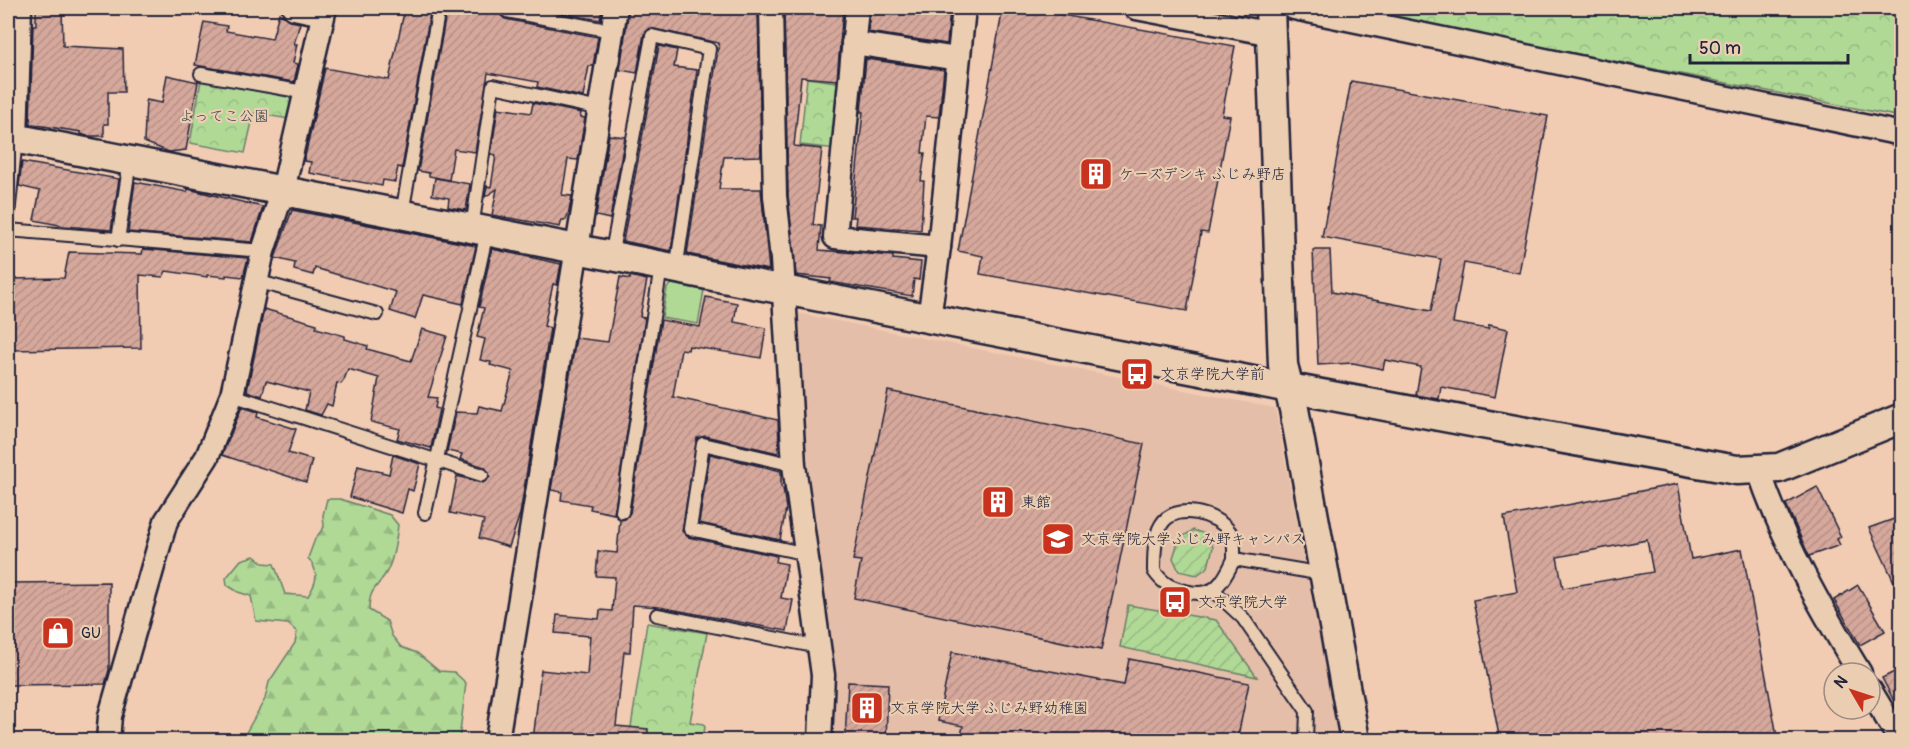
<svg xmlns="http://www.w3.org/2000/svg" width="1909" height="748" viewBox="0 0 1909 748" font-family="Pangolin,'Klee One',sans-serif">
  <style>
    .built { fill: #e5bea9 }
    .grass { fill: #b0d996; stroke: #697e68; stroke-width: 1.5 }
    .forest { fill: url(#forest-firs); stroke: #697e68; stroke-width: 1.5 }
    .park { fill: url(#park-crowns); stroke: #697e68; stroke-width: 1.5 }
    .garden { fill: url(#garden-furrows); stroke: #697e68; stroke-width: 1.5 }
    .building { fill: url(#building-hatch); stroke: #22223b; stroke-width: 1.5; fill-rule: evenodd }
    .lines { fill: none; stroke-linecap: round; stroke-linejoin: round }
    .service-casing { stroke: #22223b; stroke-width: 16 }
    .minor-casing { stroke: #22223b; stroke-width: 27 }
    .tertiary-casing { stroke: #22223b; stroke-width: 33 }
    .service { stroke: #ebceb2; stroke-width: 12 }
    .minor { stroke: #ebceb2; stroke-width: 22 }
    .tertiary { stroke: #ebceb2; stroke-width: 28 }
    .labels { text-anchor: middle; stroke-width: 4.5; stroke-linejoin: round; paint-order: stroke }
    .park-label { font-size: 15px; fill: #373d49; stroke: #ebceb2 }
    .poi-label { font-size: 15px; fill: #22223b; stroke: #ebceb2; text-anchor: start }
  </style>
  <defs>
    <pattern id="forest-firs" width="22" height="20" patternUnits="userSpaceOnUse" patternTransform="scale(1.5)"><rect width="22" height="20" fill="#b0d996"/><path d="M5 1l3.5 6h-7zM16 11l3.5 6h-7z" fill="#97ba82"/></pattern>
    <pattern id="park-crowns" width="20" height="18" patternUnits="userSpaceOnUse" patternTransform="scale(1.5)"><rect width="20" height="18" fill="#b0d996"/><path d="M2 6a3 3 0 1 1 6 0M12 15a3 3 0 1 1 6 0" fill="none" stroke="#97ba82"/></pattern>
    <pattern id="garden-furrows" width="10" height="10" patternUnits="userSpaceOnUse" patternTransform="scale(1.5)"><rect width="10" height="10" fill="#b0d996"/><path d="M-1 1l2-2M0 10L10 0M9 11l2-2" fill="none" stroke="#97ba82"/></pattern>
    <pattern id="building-hatch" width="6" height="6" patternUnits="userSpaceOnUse" patternTransform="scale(1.5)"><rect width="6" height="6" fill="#d6a89c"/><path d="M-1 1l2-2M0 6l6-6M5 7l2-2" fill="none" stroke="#b79087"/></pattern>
  </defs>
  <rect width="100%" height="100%" fill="#f1ccb2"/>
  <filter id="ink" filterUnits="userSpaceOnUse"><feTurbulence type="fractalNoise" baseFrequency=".0167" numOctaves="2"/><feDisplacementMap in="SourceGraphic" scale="12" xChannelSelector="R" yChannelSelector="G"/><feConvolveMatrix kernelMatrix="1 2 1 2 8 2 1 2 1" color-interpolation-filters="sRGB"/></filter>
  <g filter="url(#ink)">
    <polygon class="built" points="792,312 1275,408 1339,740 829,740 831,671"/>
    <polygon class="grass" points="672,284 704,290 698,324 662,318 667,288"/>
    <path class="forest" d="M327,499H340L390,515L398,525C396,541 393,564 384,576C375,590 369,590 369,610L387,621L392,636L401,647L417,653L439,671L454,672L466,683L459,740H245L244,736L265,699L269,682L295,643L297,632L288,624L256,621L251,596L238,592L227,585L226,578L241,560L254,556L263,563L274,564L285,594L308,596C317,582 320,572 308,558L315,539L324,527L323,515Z"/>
    <g class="park">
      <polygon points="1342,8 1901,8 1901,117"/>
      <polygon points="807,78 844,83 838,149 800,145"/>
      <polygon points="201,80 293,98 289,119 254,113 245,153 190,143"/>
      <polygon points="647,623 707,633 690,722 704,724 705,728 701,740 629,740"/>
    </g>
    <g class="garden">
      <polygon points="1193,530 1208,535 1213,547 1208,567 1197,575 1179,571 1173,558 1179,539"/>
      <polygon points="1128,605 1216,620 1257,677 1120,647"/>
    </g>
    <g class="building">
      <polygon points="36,8 62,8 63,46 123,49 124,92 108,92 108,124 104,124 104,136 87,136 81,134 81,132 30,124 33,25 36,25"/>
      <polygon points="405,8 431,8 402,168 398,167 395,182 383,180 382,186 309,173 311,162 304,161 325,68 389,80"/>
      <polygon points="447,8 500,8 499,14 505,19 598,37 593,66 589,66 583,97 537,87 538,82 488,73 475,152 454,149 449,180 429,176 429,173 418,171"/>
      <polygon points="533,8 602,8 600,20"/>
      <polygon points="629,8 650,8 677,13 678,8 758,8 761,156 724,157 719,189 761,189 769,270 687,254 719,43 650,28 644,34 637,73 620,70"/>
      <polygon points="784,8 843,8 837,80 801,77 794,146 822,149 813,225 821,226 819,250 893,256 893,259 921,262 919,280 914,279 912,296 830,282 831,279 796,275 788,195"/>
      <polygon points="870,8 950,8 947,44 868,32"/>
      <polygon points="1003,8 1023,8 1235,46 1222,115 1230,116 1208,233 1201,232 1187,311 980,274 983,256 958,251"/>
      <polygon points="279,13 291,21 300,23 294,44 297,44 293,63 298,64 294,82 195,65 204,22 227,26 226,31 272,39"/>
      <polygon points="659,46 677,50 674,67 697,70 671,251 623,241"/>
      <polygon points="866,59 944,70 939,117 926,116 922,153 925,153 921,181 924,181 921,230 855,225 856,217 852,217 863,112 861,112"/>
      <polygon points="167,75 198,82 186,150 169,152 144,142 146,100 162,103"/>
      <polygon points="1351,81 1548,116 1519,273 1464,263 1453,323 1488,329 1489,325 1508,329 1495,397 1441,387 1439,399 1416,395 1421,367 1385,360 1383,369 1353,363 1318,365 1313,250 1330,250 1332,292 1431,311 1441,259 1322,237"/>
      <polygon points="533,103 581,113 580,117 585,118 578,160 568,159 562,195 572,196 569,211 566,220 562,220 560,227 492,215 497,189 485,197 487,186 491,187 496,155 491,154 498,108 531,113"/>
      <polygon points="609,135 625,137 610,219 596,216"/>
      <polygon points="22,162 119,179 111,230 64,226 34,220 40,191 19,186"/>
      <polygon points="435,178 470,184 466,210 448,207 449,198 432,195"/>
      <polygon points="135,182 187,192 188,189 263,207 252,242 128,232"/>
      <polygon points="292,210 476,246 463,304 423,295 415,319 390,311 396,292 315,268 313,275 294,270 295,263 275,258"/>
      <polygon points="143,249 248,258 243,277 226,275 226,277 207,275 207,277 166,271 163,277 140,275 141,348 8,350 8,279 64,278 69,252 142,254"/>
      <polygon points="492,249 561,264 557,285 553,284 544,326 550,328 549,334 520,514 509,547 479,538 484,520 450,513 457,476 483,483 490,477 485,467 460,459 462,454 447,451 456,412 477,413 479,406 502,411 513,371 490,365 491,362 480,360 485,339 477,337 484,308 479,307"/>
      <polygon points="630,276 647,280 640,317 645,318 614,514 590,509 591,505 561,500 562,492 551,490 576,338 608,342 620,277 630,279"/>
      <polygon points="706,297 737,303 734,322 766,328 761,358 689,346 688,350 681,349 673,397 778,420 779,445 778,453 705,436 697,438 682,531 688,537 777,556 776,562 787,564 781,598 793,600 787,631 659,607 633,605 630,652 624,652 616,726 648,729 648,741 533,741 541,670 587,675 590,636 555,633 557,615 599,619 600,610 612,611 615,577 596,576 598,551 617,553 620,520 625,519 630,513 661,320 700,327"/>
      <polygon points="264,309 317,324 316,328 345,336 345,339 368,346 367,349 411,361 422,329 447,336 428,397 437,398 435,408 439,409 431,448 397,439 400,429 371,422 379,378 348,369 344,380 341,384 337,383 332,406 327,404 321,415 305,410 309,392 266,381 262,396 247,391"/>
      <polygon points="888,391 1144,444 1101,650 854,598 861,561 853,560"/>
      <polygon points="242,407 258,412 257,417 296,429 288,453 312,460 306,482 222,455"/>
      <polygon points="710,454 781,471 781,487 783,488 786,509 780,540 699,523"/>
      <polygon points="393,455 420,464 413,491 408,489 402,513 350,497 358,466 389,474"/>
      <path d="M1678,484L1691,559L1742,549L1778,741H1500L1473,600L1517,592L1504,517ZM1647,540L1653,572L1563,588L1557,557Z"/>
      <polygon points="1817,487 1841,537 1837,539 1840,545 1809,556 1786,504"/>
      <polygon points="1902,516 1902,599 1869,528"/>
      <polygon points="109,582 109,670 105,684 8,685 8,583"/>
      <polygon points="1858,585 1885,631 1860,645 1834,600"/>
      <polygon points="952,652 1124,685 1129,659 1249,683 1237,741 960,741 963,726 938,721"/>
      <polygon points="1902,668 1902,716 1882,678"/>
      <polygon points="848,682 888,684 886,741 845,741"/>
    </g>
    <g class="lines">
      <defs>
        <g id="service">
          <polyline points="507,11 612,31"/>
          <polyline points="201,74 304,92"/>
          <polyline points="402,213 439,8"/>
          <polyline points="8,215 16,139"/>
          <polyline points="472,228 493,86 600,109"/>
          <polyline points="8,230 263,251"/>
          <polyline points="118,240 130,161"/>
          <polyline points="611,257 652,36 709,49 676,270"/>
          <polyline points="256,281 377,314"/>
          <polyline points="232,395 482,475"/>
          <polyline points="794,465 703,444 690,529 807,554"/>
          <polyline points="622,512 661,267"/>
          <polyline points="425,513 487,232"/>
          <path d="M1234,559C1234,550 1235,539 1230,532C1217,513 1174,502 1161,525C1154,536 1154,557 1154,571C1163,584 1170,587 1185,591C1214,599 1223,583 1234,559L1323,574"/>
          <polyline points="1213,590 1243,618 1307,711 1306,740"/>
          <polyline points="657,615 819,647"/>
        </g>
        <g id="minor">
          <polyline points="294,8 323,14"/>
          <polyline points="771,8 775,196 782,259 794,465 823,675 820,740"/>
          <polyline points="857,8 835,237 939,247"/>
          <polyline points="1136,8 1272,34"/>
          <polyline points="1294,8 1902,134"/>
          <polyline points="853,43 958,59"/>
          <polyline points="16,139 20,8"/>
          <polyline points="929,319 939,247 964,8"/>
          <path d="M1759,471C1783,542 1821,609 1860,673"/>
          <polyline points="1870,690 1900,740"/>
          <polyline points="108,740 110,716 166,521 207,457 232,395 263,251 283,190 325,8"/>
          <polyline points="497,740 616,8"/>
        </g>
        <g id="tertiary">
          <polyline points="1270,8 1283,365 1294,409 1355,740"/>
          <path d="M8,137C584,249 1159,368 1737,470L1779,468L1902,418"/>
        </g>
      </defs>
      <use href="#service" class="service-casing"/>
      <use href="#minor" class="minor-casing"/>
      <use href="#tertiary" class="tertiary-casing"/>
      <use href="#service" class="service"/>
      <use href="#minor" class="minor"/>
      <use href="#tertiary" class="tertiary"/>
    </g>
  </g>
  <defs>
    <symbol id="building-square" viewBox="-11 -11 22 22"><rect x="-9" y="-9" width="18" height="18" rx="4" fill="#c8321e" stroke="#ebceb2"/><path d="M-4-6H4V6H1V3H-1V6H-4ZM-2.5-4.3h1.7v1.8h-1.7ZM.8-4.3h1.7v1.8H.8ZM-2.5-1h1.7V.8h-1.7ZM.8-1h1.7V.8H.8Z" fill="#fff"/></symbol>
    <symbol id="bus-square" viewBox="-11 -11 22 22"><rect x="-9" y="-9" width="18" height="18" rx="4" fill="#c8321e" stroke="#ebceb2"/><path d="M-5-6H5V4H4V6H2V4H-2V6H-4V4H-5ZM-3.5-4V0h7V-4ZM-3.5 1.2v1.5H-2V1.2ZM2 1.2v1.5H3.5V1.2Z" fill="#fff"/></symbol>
    <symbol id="university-square" viewBox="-11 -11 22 22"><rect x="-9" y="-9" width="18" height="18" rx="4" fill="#c8321e" stroke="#ebceb2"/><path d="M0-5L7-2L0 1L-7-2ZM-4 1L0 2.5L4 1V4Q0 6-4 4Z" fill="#fff"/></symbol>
    <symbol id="shop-square" viewBox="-11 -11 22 22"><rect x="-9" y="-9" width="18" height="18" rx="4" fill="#c8321e" stroke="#ebceb2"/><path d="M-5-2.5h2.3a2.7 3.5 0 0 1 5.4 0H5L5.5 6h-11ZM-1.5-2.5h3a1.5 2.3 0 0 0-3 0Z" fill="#fff"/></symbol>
  </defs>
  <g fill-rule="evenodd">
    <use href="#building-square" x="1077" y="155" width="38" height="38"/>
    <use href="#bus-square" x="1118" y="355" width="38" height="38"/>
    <use href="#building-square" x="979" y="483" width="38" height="38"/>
    <use href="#university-square" x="1039" y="520" width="38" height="38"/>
    <use href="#bus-square" x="1156" y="583" width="38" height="38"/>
    <use href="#shop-square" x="39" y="614" width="38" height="38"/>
    <use href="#building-square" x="848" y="689" width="38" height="38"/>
  </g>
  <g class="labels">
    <g class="park-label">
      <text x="224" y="121">よってこ公園</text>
    </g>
    <g class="poi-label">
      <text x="1119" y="179">ケーズデンキ ふじみ野店</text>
      <text x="1160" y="379">文京学院大学前</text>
      <text x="1021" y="507">東館</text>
      <text x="1081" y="544">文京学院大学ふじみ野キャンパス</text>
      <text x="1198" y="607">文京学院大学</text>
      <text x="81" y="638">GU</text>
      <text x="890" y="713">文京学院大学 ふじみ野幼稚園</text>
    </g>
  </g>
  <rect width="1909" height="748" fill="none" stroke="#ebceb2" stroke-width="30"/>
  <rect x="15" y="15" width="1879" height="718" fill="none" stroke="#22223b" stroke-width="2" filter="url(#ink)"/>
  <g transform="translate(1852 691) rotate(309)"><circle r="28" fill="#ebceb2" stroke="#9b8982" stroke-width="1.5"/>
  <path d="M0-4.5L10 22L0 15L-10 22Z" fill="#c8321e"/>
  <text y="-9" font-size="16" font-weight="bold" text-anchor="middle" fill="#22223b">N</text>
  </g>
  <path d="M1690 54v9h158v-9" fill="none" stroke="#22223b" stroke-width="3"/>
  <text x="1699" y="54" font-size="18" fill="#22223b" stroke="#ebceb2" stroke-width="4.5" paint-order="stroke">50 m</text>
</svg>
